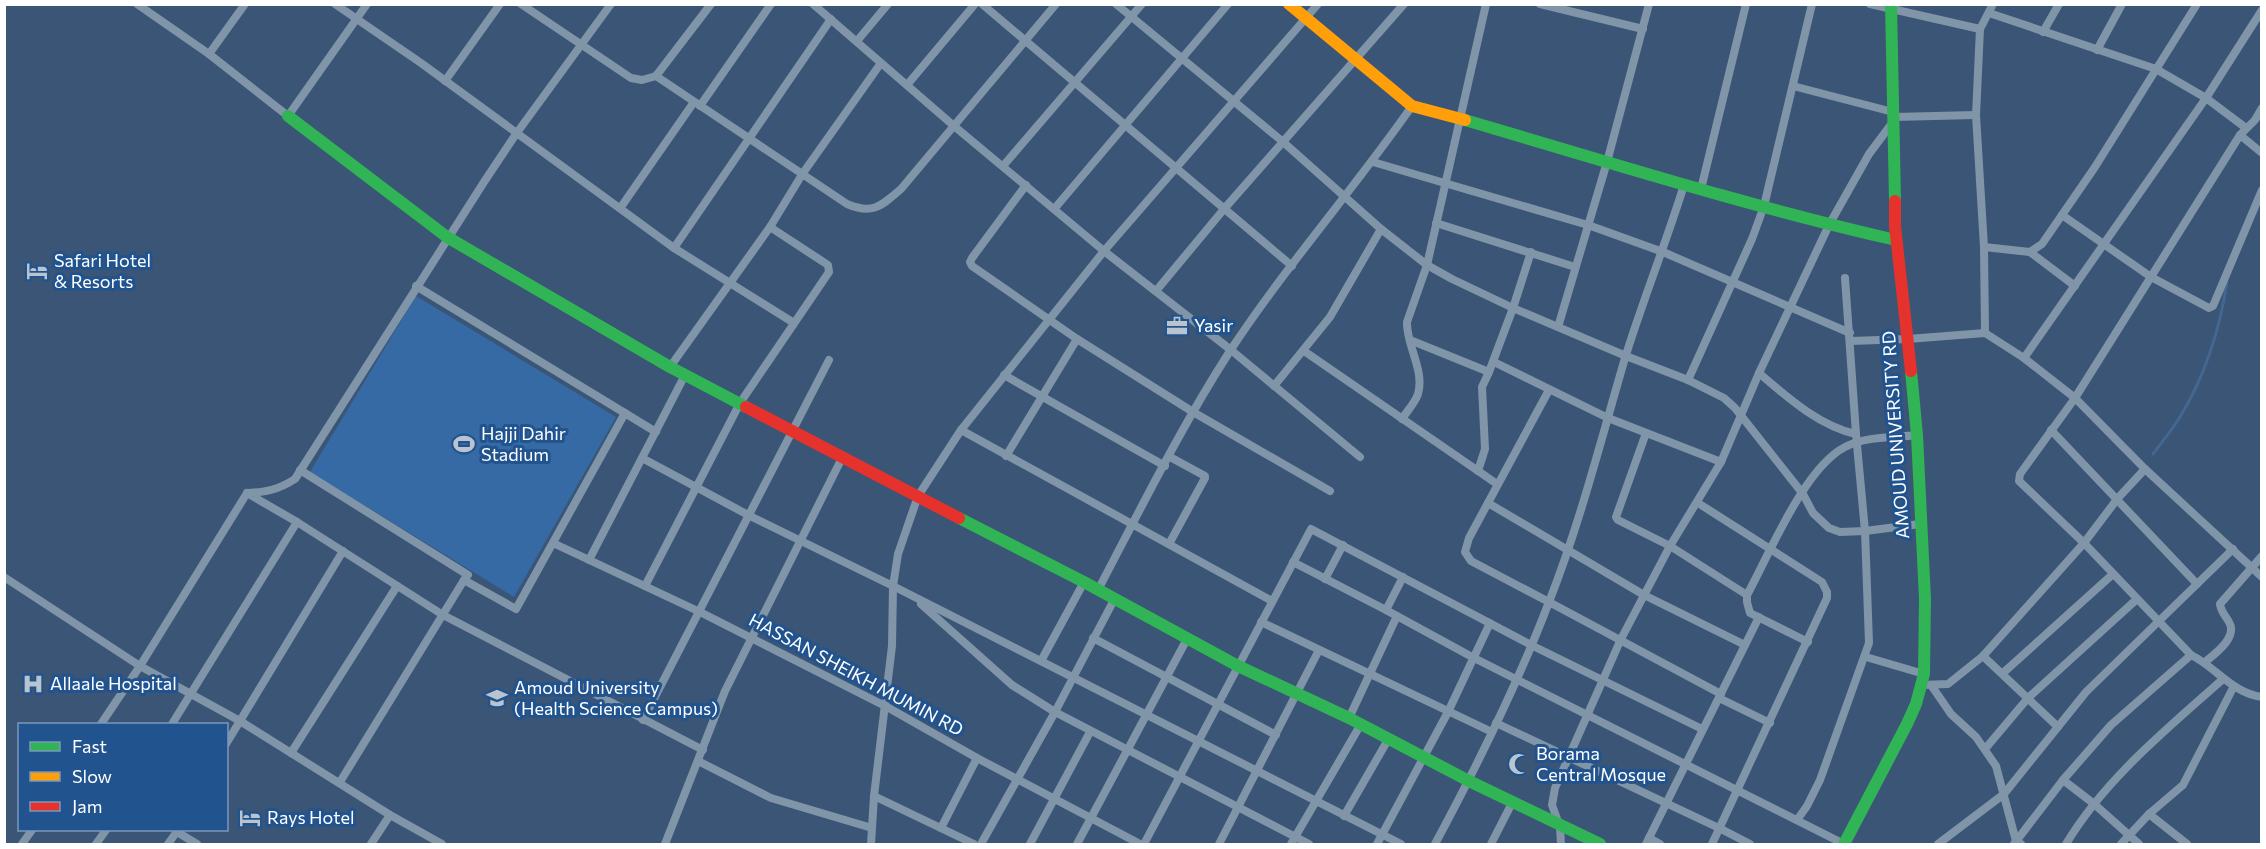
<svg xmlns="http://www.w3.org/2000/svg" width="2266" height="849" viewBox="0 0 2266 849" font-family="Commissioner,sans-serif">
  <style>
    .green { fill: #356aa5 }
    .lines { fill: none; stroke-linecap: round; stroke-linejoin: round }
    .stream { stroke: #436790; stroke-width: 3 }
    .street { stroke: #8195a9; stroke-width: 8 }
    .fast { stroke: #30b455; stroke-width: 12 }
    .slow { stroke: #ff9f0a; stroke-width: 12 }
    .jam { stroke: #e5322d; stroke-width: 12 }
    .labels { text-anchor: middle; stroke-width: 6; stroke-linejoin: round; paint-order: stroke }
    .poi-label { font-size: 18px; fill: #fff; stroke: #21538f; text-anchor: start }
    .street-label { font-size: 18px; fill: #fff; stroke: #21538f }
  </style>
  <rect width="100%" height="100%" fill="#3a5576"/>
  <polygon class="green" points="416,296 616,417 514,597 310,472"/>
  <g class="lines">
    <path class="stream" d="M2153,454C2162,442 2172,430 2180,417C2205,376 2220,328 2227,282"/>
    <g class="street">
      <polyline points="137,4 209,54 288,116 367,4"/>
      <polyline points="335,4 421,63 674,248 794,323"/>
      <path d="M521,4L631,78L642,80L656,76L847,204C873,215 881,206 901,189L1056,4"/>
      <path d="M611,4L516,134L484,182L295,479C278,490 266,492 247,493L297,522L443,615L703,750"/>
      <polyline points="813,4 954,126 1104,251 1231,350 1360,457"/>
      <polyline points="982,4 1292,266"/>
      <polyline points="1116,4 1282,141 1381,229 1427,265 1452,279 1513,308 1626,356 1688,380 1724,398 1735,408 1803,494 1813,513 1829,528 1840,532 1865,531 1920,524"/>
      <polyline points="1540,4 1643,29"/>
      <polyline points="1870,4 1980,29"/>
      <polyline points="1989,13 2156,69 2206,98 2246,128"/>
      <polyline points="2043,32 2059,4"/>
      <polyline points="857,41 888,4"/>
      <polyline points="2097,50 2122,4"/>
      <polyline points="209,54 245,4"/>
      <polyline points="656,76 711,4"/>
      <polyline points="445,81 500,4"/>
      <polyline points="907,85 975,4"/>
      <polyline points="1793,86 1893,112"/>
      <polyline points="700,106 771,4"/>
      <path d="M2262,108L2255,120L2240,135L2075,398L2020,474L2019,481L2084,543L2191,655C2216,667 2232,693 2262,697"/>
      <polyline points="1893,117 1976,115"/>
      <polyline points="2240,135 2262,153"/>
      <polyline points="1373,162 1588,225 1663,252 1850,333"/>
      <polyline points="1003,166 1142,4"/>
      <polyline points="1026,185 972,258 970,262 972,266 1077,339 1193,412 1330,491"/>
      <path d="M1684,185C1666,243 1643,300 1625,358C1601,440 1580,523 1549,602L1721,694"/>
      <polyline points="1701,189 1746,4"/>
      <polyline points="621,207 694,102"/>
      <polyline points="1055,208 1228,4"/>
      <polyline points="2062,215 2151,277 2209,308 2213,306 2262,190"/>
      <polyline points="1436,223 1575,267"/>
      <polyline points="1984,247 2030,252 2075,286"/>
      <polyline points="674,248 831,19"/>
      <polyline points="2030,252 2042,244 2095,167 2197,4"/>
      <polyline points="416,286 656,432"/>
      <polyline points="1156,291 1224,209 1404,4"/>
      <polyline points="1558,327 1607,162 1649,4"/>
      <polyline points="1985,333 1984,247 1976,115 1980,29 1993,4"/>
      <polyline points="1410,340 1489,372 1513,308 1531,252"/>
      <polyline points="1850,341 1908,339 1985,333 2024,358 2075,398 2145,469 2262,577"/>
      <polyline points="1304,351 1497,484"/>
      <polyline points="2024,358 2206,98 2262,10"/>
      <polyline points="1494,362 1608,418 1721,462"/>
      <polyline points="670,367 770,227 803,173 881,63"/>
      <path d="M1759,373C1787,397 1819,426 1856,434"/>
      <polyline points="1004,375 1165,466"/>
      <polyline points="1688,380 1752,239 1764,206 1812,4"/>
      <polyline points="1274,386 1330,317 1381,229"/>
      <path d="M1402,419C1407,411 1415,403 1418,394C1425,370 1406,345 1407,322L1427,265L1486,4"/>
      <polyline points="961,430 1272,601"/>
      <polyline points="2051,430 2197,584"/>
      <polyline points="1646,433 1616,517 1618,520 1670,546 1747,595"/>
      <polyline points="1006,456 1077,339"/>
      <polyline points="642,458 750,516 893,586 1401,844"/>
      <polyline points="300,470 468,575 464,580"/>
      <polyline points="1478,471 1485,449 1482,387 1489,372"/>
      <polyline points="1488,503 1644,595 1745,645"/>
      <polyline points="1698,503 1822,582 1827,592 1827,598 1712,844"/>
      <polyline points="553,543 700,612 887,707 977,758 1140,844"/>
      <polyline points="1169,544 1205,478 1205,476 1170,457"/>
      <polyline points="589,560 685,375"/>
      <polyline points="1293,562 1386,610 1474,658 1844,844"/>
      <polyline points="4,577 140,666 240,721 390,815 442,844"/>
      <polyline points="1325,579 1343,545"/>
      <polyline points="645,586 740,403 829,272 828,265 770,227"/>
      <path d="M1098,590C1140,510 1181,427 1230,351C1286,266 1354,189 1412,106"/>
      <polyline points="921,604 1012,685 1055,712 1309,844"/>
      <polyline points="1386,610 1403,577"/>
      <polyline points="1261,622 1492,732"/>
      <polyline points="1093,638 1276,735"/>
      <path d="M1808,642L1750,613L1747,602V595C1769,555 1804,468 1845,447C1865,436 1894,438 1917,435"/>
      <polyline points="1983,656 2058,727"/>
      <polyline points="1866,657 1924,674"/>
      <polyline points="1041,661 1084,582"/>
      <path d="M2205,662C2216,653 2238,637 2229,622C2225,615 2221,612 2220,604L2262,556"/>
      <polyline points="2003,673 2113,574"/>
      <polyline points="1922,685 1948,684 1983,656 2084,543 2118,498 2145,469"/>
      <polyline points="1931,685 1951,714 1976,737 1996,766 2016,841 2021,844"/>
      <polyline points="1719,698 1770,723"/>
      <polyline points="1349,718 1397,616"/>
      <polyline points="643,720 829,360"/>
      <polyline points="1496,723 1721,829 1750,844"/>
      <polyline points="101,724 140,666 247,493"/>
      <polyline points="172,724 297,522"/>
      <polyline points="226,744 343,551"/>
      <polyline points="1985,749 2028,698 2137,599"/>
      <polyline points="291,753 397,586"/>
      <polyline points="698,761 771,798 872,828"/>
      <polyline points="2063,780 2093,803 2139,844"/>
      <polyline points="340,782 464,580 516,609 625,413"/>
      <polyline points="874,796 974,844"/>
      <polyline points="2149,814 2187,844"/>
      <polyline points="1344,816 1389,738"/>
      <polyline points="1797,820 1807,806 1820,780 1869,643 1865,531 1856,434 1845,278"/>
      <polyline points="941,828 977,758"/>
      <polyline points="177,832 197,844"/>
      <polyline points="1649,838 1660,844"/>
      <polyline points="22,844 32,830"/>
      <polyline points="96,844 106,830"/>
      <polyline points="168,844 178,830"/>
      <polyline points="371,844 390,815"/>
      <polyline points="665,844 725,691 842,458"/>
      <polyline points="871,844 874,796 892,646 893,586 898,554 918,496 961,430 1104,251 1318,4"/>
      <polyline points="981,844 1055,712 1115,598"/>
      <polyline points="1030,844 1090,732"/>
      <polyline points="1077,844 1187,639"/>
      <polyline points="1144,844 1311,529 1533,646 1702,729"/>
      <polyline points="1219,844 1319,650"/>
      <polyline points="1291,844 1361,724"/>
      <polyline points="1377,844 1448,712 1490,623"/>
      <path d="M1435,844C1477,766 1517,686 1549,602L1471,561L1465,552L1469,538L1549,390"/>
      <polyline points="1491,844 1512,803"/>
      <polyline points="1561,844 1560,827 1552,805 1555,788 1621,639 1670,546 1721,462 1759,373 1829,225 1869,154 1893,122"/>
      <polyline points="1646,844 1759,617"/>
      <polyline points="1938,844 2004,794 2086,692 2233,549"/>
      <polyline points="2014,844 2063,780 2111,725 2191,655"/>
      <path d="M2066,844C2105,779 2166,730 2223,679"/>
      <polyline points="2121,844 2149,814 2183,785 2234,686"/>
    </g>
    <g class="fast">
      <polyline points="1891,4 1895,201"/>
      <polyline points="288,116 447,237 670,367 746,407"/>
      <path d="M1465,120C1608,162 1751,207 1896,240"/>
      <polyline points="959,518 1084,582 1238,666 1349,718 1469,781 1600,844"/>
      <polyline points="1844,844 1907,724 1916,704 1924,674 1925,599 1917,435 1911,371"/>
    </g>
    <polyline class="slow" points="1289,4 1412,106 1465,120"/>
    <g class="jam">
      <polyline points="1895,201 1895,226 1911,371"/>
      <polyline points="746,407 959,518"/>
    </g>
  </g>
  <defs>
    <symbol id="hotel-bare" viewBox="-9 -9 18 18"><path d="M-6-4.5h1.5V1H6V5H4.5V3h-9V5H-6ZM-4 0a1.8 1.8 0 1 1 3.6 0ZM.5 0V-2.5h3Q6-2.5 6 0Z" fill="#bac4cf" stroke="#21538f" stroke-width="2.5" paint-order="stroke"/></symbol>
    <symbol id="office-bare" viewBox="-9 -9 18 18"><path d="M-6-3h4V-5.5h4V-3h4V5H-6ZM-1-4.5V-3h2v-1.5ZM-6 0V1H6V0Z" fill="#bac4cf" stroke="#21538f" stroke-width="2.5" paint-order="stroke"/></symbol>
    <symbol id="stadium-bare" viewBox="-9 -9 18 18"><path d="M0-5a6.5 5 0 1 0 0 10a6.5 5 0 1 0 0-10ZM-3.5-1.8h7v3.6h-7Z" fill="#bac4cf" stroke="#21538f" stroke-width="2.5" paint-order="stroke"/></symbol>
    <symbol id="hospital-bare" viewBox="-9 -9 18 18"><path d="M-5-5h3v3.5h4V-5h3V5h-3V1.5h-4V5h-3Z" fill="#bac4cf" stroke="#21538f" stroke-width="2.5" paint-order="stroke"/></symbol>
    <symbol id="university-bare" viewBox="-9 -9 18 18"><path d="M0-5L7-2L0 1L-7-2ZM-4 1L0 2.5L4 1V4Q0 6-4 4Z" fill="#bac4cf" stroke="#21538f" stroke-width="2.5" paint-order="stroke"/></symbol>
    <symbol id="mosque-bare" viewBox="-9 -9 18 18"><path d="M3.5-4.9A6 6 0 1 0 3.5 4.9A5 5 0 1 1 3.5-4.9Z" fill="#bac4cf" stroke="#21538f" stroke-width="2.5" paint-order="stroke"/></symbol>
  </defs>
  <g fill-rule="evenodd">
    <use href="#hotel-bare" x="22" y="256" width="30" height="30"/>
    <use href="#office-bare" x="1162" y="311" width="30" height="30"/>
    <use href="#stadium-bare" x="449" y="429" width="30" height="30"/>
    <use href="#hospital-bare" x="18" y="669" width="30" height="30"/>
    <use href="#university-bare" x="482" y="683" width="30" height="30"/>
    <use href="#mosque-bare" x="1504" y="749" width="30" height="30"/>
    <use href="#hotel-bare" x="235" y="803" width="30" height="30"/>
  </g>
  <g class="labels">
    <g class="poi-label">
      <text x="54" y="267">Safari Hotel<tspan x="54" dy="21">&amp; Resorts</tspan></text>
      <text x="1194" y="332">Yasir</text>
      <text x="481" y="440">Hajji Dahir<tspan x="481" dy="21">Stadium</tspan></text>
      <text x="50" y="690">Allaale Hospital</text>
      <text x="514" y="694">Amoud University<tspan x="514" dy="21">(Health Science Campus)</tspan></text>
      <text x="1536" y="760">Borama<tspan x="1536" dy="21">Central Mosque</tspan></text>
      <text x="267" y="824">Rays Hotel</text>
    </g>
    <g class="street-label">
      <text transform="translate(1896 435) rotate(-94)" y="6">AMOUD UNIVERSITY RD</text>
      <text transform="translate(856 675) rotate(28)" y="6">HASSAN SHEIKH MUMIN RD</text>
    </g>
  </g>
  <rect width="2266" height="849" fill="none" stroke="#ffffff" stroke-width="12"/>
  <rect x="18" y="723" width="210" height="108" fill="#21538f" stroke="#7a98bc" stroke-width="1.5"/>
  <rect x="30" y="742" width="30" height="9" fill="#30b455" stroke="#7a98bc" stroke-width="1.5"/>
  <text x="72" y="753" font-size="18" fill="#ffffff">Fast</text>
  <rect x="30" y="772" width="30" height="9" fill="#ff9f0a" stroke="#7a98bc" stroke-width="1.5"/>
  <text x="72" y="783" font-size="18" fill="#ffffff">Slow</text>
  <rect x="30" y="802" width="30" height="9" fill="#e5322d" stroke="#7a98bc" stroke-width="1.5"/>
  <text x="72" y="813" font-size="18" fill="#ffffff">Jam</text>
</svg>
